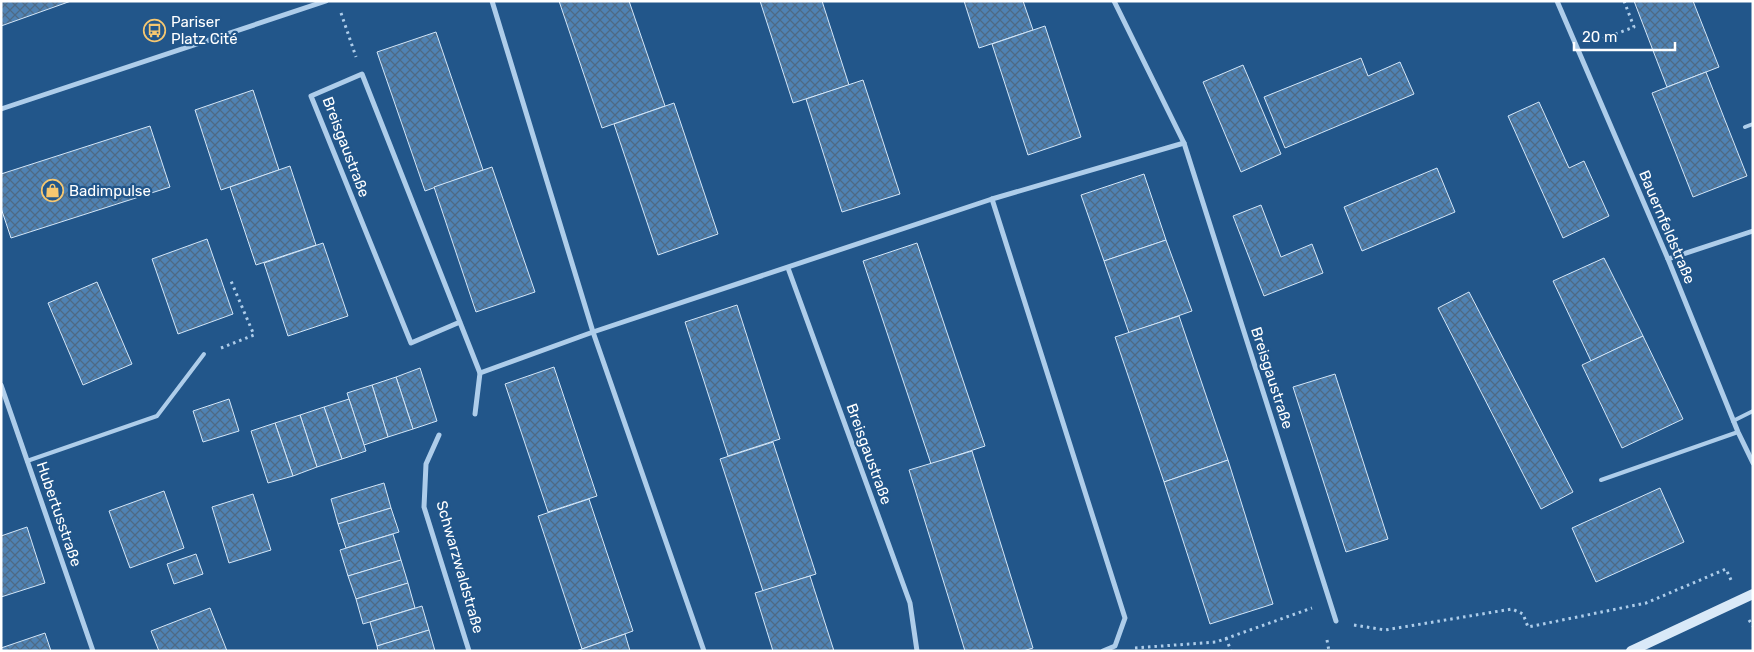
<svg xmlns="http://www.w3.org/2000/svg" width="1754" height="652" viewBox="0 0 1754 652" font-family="Rubik,sans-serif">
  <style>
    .building { fill: url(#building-cross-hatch); stroke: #d3e6f8 }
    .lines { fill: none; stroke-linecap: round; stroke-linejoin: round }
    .path { stroke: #aecdea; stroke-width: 3; stroke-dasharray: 2.5 4; stroke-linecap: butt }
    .lane { stroke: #aecdea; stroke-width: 4 }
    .street { stroke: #aecdea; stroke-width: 5 }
    .secondary { stroke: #d9e9f8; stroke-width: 10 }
    .labels { text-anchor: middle; stroke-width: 4.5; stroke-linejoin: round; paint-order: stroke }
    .poi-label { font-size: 15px; fill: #fff; stroke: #22568a; text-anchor: start }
    .street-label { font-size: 15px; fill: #fff; stroke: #22568a }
  </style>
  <defs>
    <pattern id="building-cross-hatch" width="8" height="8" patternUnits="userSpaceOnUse" patternTransform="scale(1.25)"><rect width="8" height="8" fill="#4f82b3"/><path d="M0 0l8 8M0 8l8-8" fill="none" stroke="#4e6a85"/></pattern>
  </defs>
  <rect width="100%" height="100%" fill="#22568a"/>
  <g class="building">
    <polygon points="1,1 71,1 1,26"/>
    <polygon points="559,1 629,1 665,106 602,128"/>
    <polygon points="760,1 822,1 849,85 793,103"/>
    <polygon points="964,1 1023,1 1033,30 979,48"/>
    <polygon points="1634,1 1693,1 1719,67 1667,87"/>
    <polygon points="1045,26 1081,137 1028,155 992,44"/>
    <polygon points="436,32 483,170 425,191 377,52"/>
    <polygon points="1361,58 1368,76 1400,62 1414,94 1285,148 1264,97"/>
    <polygon points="1243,65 1281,154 1241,172 1203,82"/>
    <polygon points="1706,72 1747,176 1693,197 1652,93"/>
    <polygon points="863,80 900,194 842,212 806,99"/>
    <polygon points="253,90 279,170 221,190 195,110"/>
    <polygon points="1539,102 1569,168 1584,161 1609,216 1563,238 1508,116"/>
    <polygon points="674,103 718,234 658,255 614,124"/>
    <polygon points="150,126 170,187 11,238 1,208 1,174"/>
    <polygon points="290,166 316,245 256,265 230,187"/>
    <polygon points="492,167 535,292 476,312 434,187"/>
    <polygon points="1437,168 1455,212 1362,251 1344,207"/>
    <polygon points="1144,174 1166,240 1104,261 1081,195"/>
    <polygon points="1261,205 1281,257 1312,244 1323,273 1264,296 1233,216"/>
    <polygon points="207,239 233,314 178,334 152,259"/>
    <polygon points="1166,240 1192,311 1129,333 1104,261"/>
    <polygon points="323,243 348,316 288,336 264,263"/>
    <polygon points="917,243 985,446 931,464 863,261"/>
    <polygon points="1604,258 1643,336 1591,361 1553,281"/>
    <polygon points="97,282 132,364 83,385 48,303"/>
    <polygon points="1469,292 1573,492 1541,509 1438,308"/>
    <polygon points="737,305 780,439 728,456 685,322"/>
    <polygon points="1179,316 1228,460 1164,482 1115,337"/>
    <polygon points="1643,336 1683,419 1622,448 1582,365"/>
    <polygon points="554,367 597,496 548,512 505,384"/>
    <polygon points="420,368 437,421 413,429 396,377"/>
    <polygon points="1335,374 1388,539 1346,552 1293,387"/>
    <polygon points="396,377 413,429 388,437 372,385"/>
    <polygon points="372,385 388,437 364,445 347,393"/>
    <polygon points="229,399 239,431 203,442 193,411"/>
    <polygon points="349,399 366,451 342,459 324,407"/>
    <polygon points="324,407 342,459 317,467 300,415"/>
    <polygon points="300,415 317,467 293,476 275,423"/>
    <polygon points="275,423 293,476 268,483 251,431"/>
    <polygon points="773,442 816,574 763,591 720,459"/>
    <polygon points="972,451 1033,648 1023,651 965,651 909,470"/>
    <polygon points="1228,460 1273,604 1210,624 1164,482"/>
    <polygon points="384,483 391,508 338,524 331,499"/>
    <polygon points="1660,488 1684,542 1596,582 1572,528"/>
    <polygon points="164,491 184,548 130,568 109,511"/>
    <polygon points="253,494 271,550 229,563 212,507"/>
    <polygon points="589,499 633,631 582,649 538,516"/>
    <polygon points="391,508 399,532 346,548 338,524"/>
    <polygon points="27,527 45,583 1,597 1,536"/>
    <polygon points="393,534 401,560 348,576 340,550"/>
    <polygon points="196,554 203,574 174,584 167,564"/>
    <polygon points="401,560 408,583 356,599 348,576"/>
    <polygon points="810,576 834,651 773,651 755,593"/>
    <polygon points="408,583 415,608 363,624 356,599"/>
    <polygon points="422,606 429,630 377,646 370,622"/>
    <polygon points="210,608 227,651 159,651 151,631"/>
    <polygon points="429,630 435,651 378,651 377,646"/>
    <polygon points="45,633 51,651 1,651 1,648"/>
    <polygon points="625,634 630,651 576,651 582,649"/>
  </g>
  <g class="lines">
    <g class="path">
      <polyline points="1702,1 1702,2"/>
      <polyline points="341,13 356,57"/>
      <polyline points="1597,41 1634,27 1624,1"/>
      <polyline points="221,348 254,335 231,281"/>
      <polyline points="1749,620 1753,626"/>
      <polyline points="1354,625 1385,630 1512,609 1523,614 1528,627 1646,603 1726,569 1731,580"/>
      <polyline points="1226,638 1231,651"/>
      <polyline points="1327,640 1329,651"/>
      <polyline points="1135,648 1216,642 1312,608"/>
    </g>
    <g class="lane">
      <polyline points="1745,127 1753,124"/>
      <polyline points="1733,421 1753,411"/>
      <polyline points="27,461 157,416 204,354"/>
      <polyline points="1601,480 1738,432"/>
    </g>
    <g class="street">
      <polyline points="492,1 593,332 704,651"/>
      <polyline points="1114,1 1184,143 1336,621"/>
      <polyline points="1557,1 1668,259 1738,432 1753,463"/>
      <polyline points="1,109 326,1"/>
      <polyline points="992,199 1125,618 1115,646 1103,651"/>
      <polyline points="1668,259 1753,231"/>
      <polyline points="788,268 910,603 917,651"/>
      <polyline points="460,322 411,343 311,96 362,74 480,373 475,414"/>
      <polyline points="480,373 593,332 992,199 1184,143"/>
      <polyline points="1,385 93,651"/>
      <polyline points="439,435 426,464 424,507 469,651"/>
    </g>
    <polyline class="secondary" points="1631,651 1753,594"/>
  </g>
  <defs>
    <symbol id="bus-ring" viewBox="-11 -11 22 22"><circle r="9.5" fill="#22568a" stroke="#f6c770" stroke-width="1.5"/><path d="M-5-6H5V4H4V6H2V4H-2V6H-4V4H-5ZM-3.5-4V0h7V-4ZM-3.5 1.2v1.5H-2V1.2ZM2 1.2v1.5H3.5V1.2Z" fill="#f6c770"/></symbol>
    <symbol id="shop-ring" viewBox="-11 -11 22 22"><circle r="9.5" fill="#22568a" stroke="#f6c770" stroke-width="1.5"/><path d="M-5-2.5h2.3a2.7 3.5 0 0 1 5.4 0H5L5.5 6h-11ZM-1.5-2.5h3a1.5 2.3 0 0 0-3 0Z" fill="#f6c770"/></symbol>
  </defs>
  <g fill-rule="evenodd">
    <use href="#bus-ring" x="142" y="18" width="25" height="25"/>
    <use href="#shop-ring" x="40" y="178" width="25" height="25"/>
  </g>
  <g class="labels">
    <g class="poi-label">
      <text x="171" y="27">Pariser<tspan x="171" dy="17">Platz Cité</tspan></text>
      <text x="69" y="196">Badimpulse</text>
    </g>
    <g class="street-label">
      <text transform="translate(346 147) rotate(69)" y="5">Breisgaustraße</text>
      <text transform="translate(1667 227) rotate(67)" y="5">Bauernfeldstraße</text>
      <text transform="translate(1272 378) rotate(72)" y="5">Breisgaustraße</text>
      <text transform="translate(869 454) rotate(70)" y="5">Breisgaustraße</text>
      <text transform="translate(59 514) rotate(71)" y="5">Hubertusstraße</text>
      <text transform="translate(460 567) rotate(74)" y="5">Schwarzwaldstraße</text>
    </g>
  </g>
  <rect width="1754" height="652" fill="none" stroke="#ffffff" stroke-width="5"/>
  <path d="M1574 42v8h101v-8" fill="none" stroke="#ffffff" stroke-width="2.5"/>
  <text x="1582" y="42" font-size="15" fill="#ffffff" stroke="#22568a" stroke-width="4" paint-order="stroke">20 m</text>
</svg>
